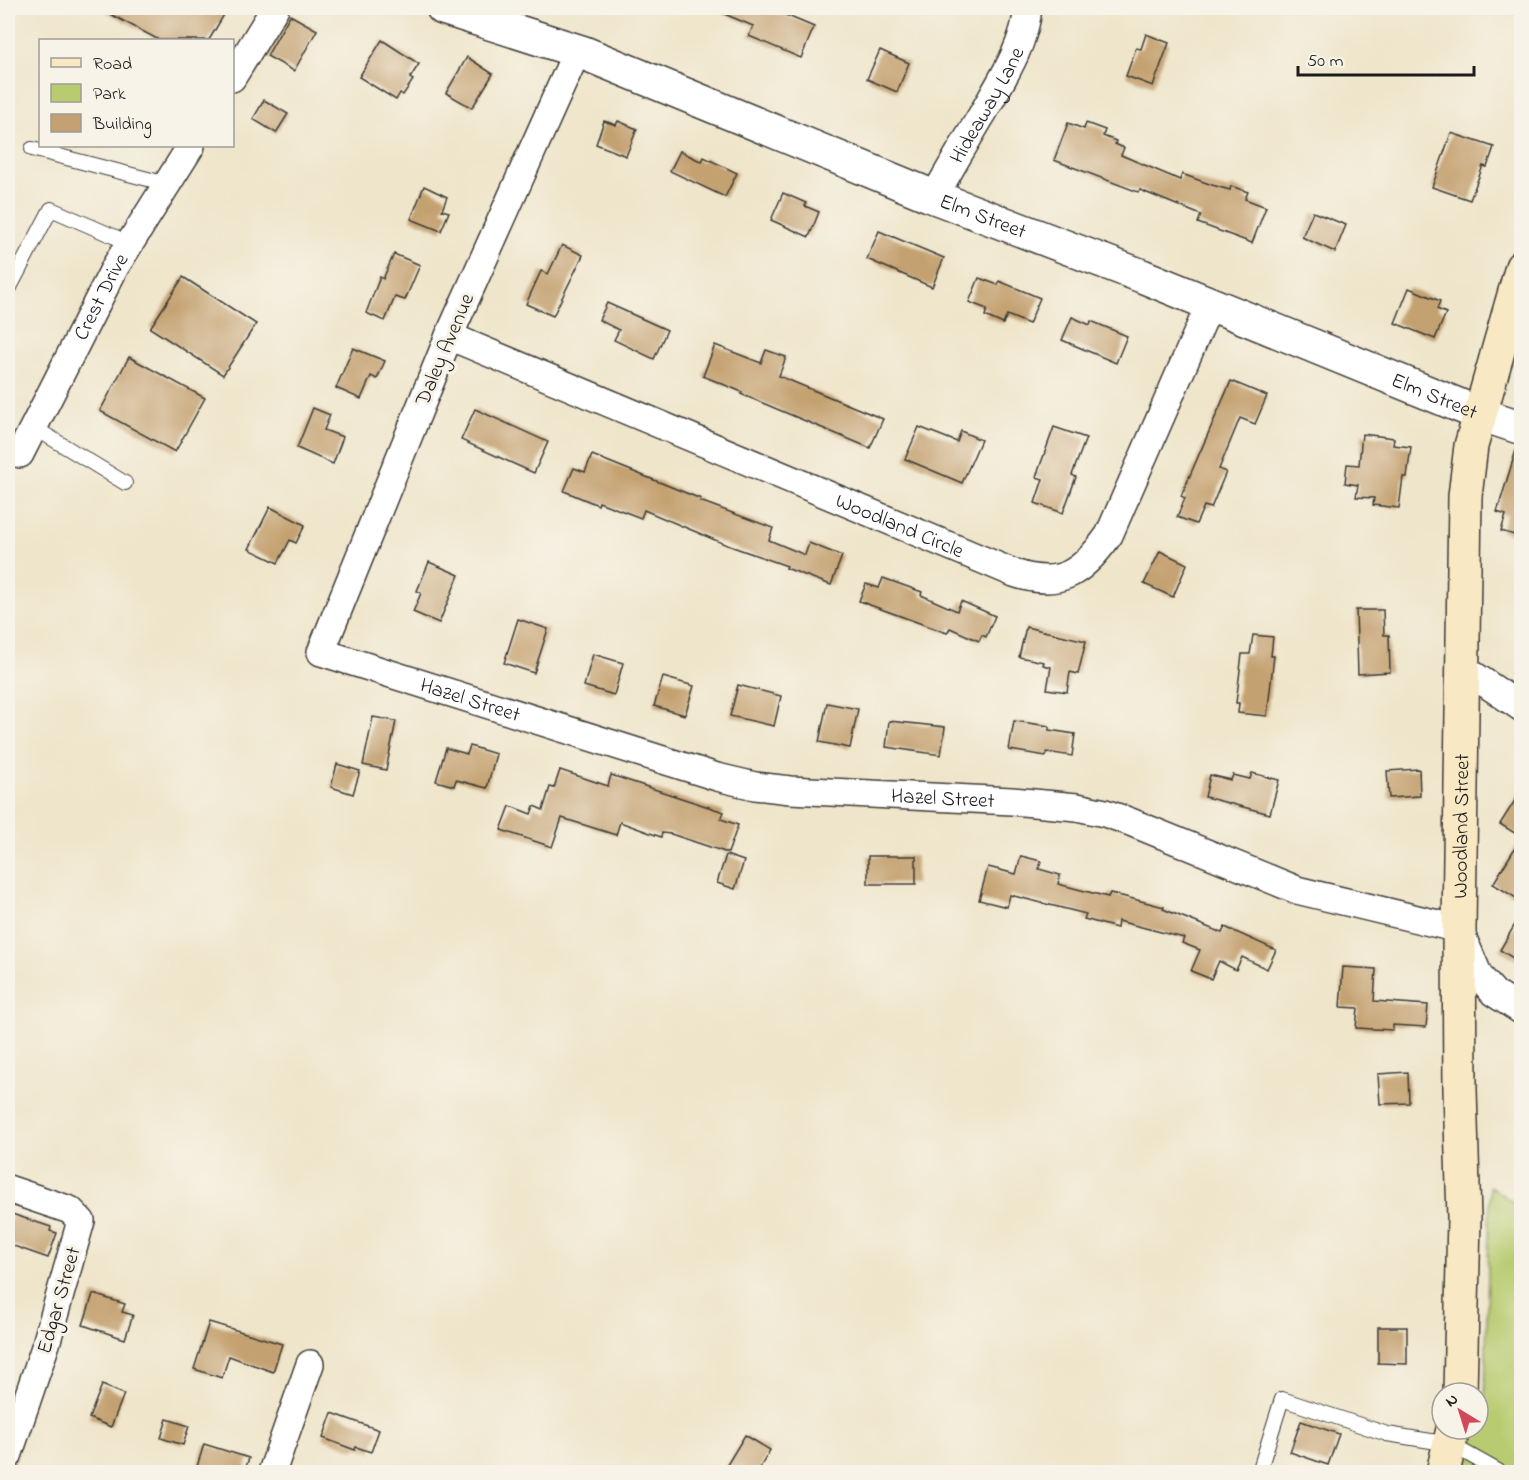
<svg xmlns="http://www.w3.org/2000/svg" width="1529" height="1480" viewBox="0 0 1529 1480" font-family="'Indie Flower',sans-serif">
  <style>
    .green { fill: #b8cb6f; stroke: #6a7446; stroke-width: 1.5 }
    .building { fill: #c4a171 }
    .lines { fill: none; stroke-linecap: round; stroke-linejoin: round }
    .service-casing { stroke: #3c3a36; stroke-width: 16 }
    .minor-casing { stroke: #3c3a36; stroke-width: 30 }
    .tertiary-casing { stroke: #3c3a36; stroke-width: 36 }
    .secondary-casing { stroke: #3c3a36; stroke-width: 36 }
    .service { stroke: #fff; stroke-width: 14 }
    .minor { stroke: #fff; stroke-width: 27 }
    .tertiary { stroke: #fff; stroke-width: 33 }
    .secondary { stroke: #f8e8c3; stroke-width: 33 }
    .labels { text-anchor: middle; stroke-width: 6; stroke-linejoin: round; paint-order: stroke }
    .street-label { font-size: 21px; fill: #1c1c1c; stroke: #f7f3e8 }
  </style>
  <rect width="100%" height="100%" fill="#f7f3e8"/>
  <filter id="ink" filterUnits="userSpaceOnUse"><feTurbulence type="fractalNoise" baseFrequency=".0167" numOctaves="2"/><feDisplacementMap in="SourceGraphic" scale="12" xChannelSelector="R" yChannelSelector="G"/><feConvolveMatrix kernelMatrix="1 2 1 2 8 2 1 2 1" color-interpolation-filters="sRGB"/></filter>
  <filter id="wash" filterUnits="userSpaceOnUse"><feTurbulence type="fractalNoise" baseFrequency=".008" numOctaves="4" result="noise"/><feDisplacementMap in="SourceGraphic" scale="24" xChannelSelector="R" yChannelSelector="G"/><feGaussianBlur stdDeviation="1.35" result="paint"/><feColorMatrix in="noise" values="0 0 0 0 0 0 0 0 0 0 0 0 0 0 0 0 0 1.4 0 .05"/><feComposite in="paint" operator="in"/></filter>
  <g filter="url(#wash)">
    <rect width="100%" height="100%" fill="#efe5ca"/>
    <polygon class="green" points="1490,1186 1521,1208 1521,1472 1464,1472 1475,1429 1478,1429 1478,1419 1485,1394"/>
    <g id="blocks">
      <g class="building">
        <polygon points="99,8 228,8 209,40 159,40"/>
        <polygon points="710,8 769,8 814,27 801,58 749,36 753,26"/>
        <polygon points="290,15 317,30 294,71 267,56"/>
        <polygon points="1146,34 1169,43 1153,86 1126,76 1136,48 1141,49"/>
        <polygon points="382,40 419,64 410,78 413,80 403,95 400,93 396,100 359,77"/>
        <polygon points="880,50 909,63 897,92 867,79"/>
        <polygon points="467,57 493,74 472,108 446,93"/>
        <polygon points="264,100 288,114 276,133 253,119"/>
        <polygon points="604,121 616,125 618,121 637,129 626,156 596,144"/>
        <polygon points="1068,123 1084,129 1086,123 1105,130 1103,136 1116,141 1115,144 1124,148 1121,155 1180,180 1182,174 1212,185 1230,190 1231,186 1248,192 1245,199 1266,207 1252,243 1198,223 1201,215 1140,190 1138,192 1054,160"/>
        <polygon points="1451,133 1494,147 1487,167 1483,166 1470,200 1432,187"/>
        <polygon points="680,151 702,162 704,157 737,173 725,197 670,171"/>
        <polygon points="424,186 447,197 442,210 449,212 441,231 411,219"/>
        <polygon points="783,193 806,203 805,206 819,212 809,237 771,220"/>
        <polygon points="1313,212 1346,225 1335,252 1302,237"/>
        <polygon points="879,231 944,258 932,287 867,259"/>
        <polygon points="562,245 583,255 553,316 526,304 541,271 548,274"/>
        <polygon points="394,254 420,265 405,300 395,297 385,321 366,313 380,277 383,279"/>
        <polygon points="183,277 256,324 223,375 150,328"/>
        <polygon points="979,278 998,285 999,281 1040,298 1029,324 1007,315 1003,324 985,316 987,309 969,302"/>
        <polygon points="1409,288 1440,301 1437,309 1446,313 1435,339 1395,323"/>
        <polygon points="607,303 667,330 654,359 614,340 619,330 599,320"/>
        <polygon points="1072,317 1090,325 1091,321 1127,336 1116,363 1062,340"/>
        <polygon points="715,345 761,363 766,350 786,357 779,376 883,419 870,448 741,394 742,392 703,376"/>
        <polygon points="353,348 385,361 377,379 371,376 361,399 336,388"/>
        <polygon points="129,357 205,398 175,452 100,411"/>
        <polygon points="1231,381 1267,396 1255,424 1240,418 1219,469 1226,472 1211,508 1204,506 1196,524 1177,517 1185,498 1181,496"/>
        <polygon points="313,408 330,415 324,430 343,437 333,464 297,448"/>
        <polygon points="475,409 548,442 534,473 461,440"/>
        <polygon points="919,427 957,442 961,431 981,440 962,483 905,459"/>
        <polygon points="1054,427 1086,438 1072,475 1076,477 1063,513 1035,503 1043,479 1036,477"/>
        <polygon points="1362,434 1394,438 1393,445 1411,447 1407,477 1403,477 1399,508 1373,505 1374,498 1356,497 1358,485 1345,483 1347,464 1359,465"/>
        <polygon points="1517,447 1521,447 1521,537 1501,531 1506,515 1497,512"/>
        <polygon points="592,455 701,499 700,501 773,528 769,540 805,555 809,543 842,556 831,585 786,568 787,566 727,545 644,510 641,518 599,502 598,505 564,491 574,468 585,472"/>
        <polygon points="270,507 305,525 296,543 290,540 278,563 249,549"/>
        <polygon points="1160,551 1187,564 1173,597 1144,584"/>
        <polygon points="429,562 459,575 439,623 413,612 421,593 417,591"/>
        <polygon points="883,578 922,592 921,595 957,611 961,601 995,616 986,637 982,635 979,641 950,628 947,633 859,601 866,584 879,588"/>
        <polygon points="1356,610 1383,610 1384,635 1389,635 1390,672 1358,674"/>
        <polygon points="518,619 548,629 534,673 504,663"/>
        <polygon points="1026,627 1086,641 1078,674 1070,672 1067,692 1047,689 1051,667 1043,665 1044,662 1019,657"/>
        <polygon points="1253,635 1273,637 1271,656 1274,656 1267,716 1238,713 1239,703 1236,703 1242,654 1250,654"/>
        <polygon points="593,654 623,663 614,695 584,686"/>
        <polygon points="663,677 694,686 685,715 654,706"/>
        <polygon points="738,685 781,696 774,726 730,716"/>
        <polygon points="827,703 858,709 850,748 819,742"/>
        <polygon points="373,717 396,721 386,770 363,765"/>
        <polygon points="889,721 945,727 941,755 886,747"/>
        <polygon points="1014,721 1049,726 1049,730 1075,734 1072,756 1047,752 1046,756 1009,750"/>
        <polygon points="470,746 496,754 487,788 456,780 454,786 436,781 446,748 467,754"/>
        <polygon points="337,764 360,771 353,794 331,787"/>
        <polygon points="1419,769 1420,796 1389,798 1387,771"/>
        <polygon points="560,770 608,786 611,775 724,812 721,819 738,825 728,853 671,834 662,833 661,837 620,822 616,835 562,818 552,847 501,830 510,806 531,814 534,806 543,810 550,787 554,788"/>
        <polygon points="1252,773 1279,780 1270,814 1205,797 1210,775 1231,780 1233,775 1250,779"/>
        <polygon points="1521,791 1521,837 1500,824"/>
        <polygon points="1521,838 1521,901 1493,884"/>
        <polygon points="726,855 744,861 735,889 717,883"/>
        <rect x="868" y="856" width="48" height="28"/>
        <polygon points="1021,856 1041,861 1039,869 1060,875 1058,884 1108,897 1110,893 1164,907 1163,909 1222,933 1225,927 1276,950 1267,969 1242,957 1236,970 1219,961 1211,979 1191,971 1200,950 1182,943 1184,938 1118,921 1117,928 1084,919 1086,914 1010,895 1007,907 979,900 988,867 1016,874"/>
        <polygon points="1521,914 1521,963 1500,950"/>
        <polygon points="1343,967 1376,969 1374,1001 1428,1005 1426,1027 1393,1025 1393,1030 1356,1028 1358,1008 1340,1007"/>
        <polygon points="1408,1072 1409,1103 1380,1104 1378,1074"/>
        <polygon points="12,1214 51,1227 50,1231 57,1233 48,1258 8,1244 8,1227"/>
        <polygon points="93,1294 125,1304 122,1312 133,1315 125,1339 83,1325"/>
        <polygon points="209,1322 282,1344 273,1372 229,1356 222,1378 194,1369"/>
        <polygon points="1378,1327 1407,1327 1407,1364 1378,1363"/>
        <polygon points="102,1385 124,1394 111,1427 89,1418"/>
        <polygon points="332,1413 379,1430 371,1452 356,1447 355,1450 323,1438"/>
        <polygon points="167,1419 189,1426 183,1445 161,1438"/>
        <polygon points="1301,1421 1339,1434 1328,1465 1290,1452"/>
        <polygon points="745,1435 770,1450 757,1473 722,1473"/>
        <polygon points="204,1444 249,1458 244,1473 195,1473"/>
      </g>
    </g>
  </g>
  <g filter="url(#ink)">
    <use href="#blocks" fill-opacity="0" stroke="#3c3a36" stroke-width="1.5"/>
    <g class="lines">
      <defs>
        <g id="service">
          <polyline points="32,149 167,184"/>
          <polyline points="8,291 51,209 129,243"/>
          <polyline points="33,427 125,483"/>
          <polyline points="1259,1472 1282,1399 1387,1434 1450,1444 1500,1472"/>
        </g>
        <g id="minor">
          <path id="s1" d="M577,51L449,336L321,652L717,777L755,786L790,790L1012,801L1077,807L1105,813L1128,821L1297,890L1459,929L1479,976L1494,993L1522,1011"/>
          <polyline points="232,78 275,8"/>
          <path id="s2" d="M934,197C950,169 966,141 983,113C1002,79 1024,47 1028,8"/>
          <path id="s3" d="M449,336L1014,573C1060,589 1082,573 1109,535L1210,304"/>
          <path id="s4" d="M20,454L115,267L191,146"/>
          <polyline points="1463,668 1522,708"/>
          <polyline points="8,1189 70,1210 81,1221 46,1344 8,1456"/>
          <polyline points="272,1472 310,1364"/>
        </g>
        <g id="tertiary">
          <path id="s5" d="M443,8L584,53L929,195L1142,276L1480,414L1522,428"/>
        </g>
        <g id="secondary">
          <path id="s6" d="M1460,1393L1464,1218L1460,1090L1459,929L1465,496L1471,446L1522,267"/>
          <polyline points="1443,1472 1453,1429"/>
        </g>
      </defs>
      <use href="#service" class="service-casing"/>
      <use href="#minor" class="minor-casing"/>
      <use href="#tertiary" class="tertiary-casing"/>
      <use href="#secondary" class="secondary-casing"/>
      <use href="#service" class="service"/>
      <use href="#minor" class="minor"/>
      <use href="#tertiary" class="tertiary"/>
      <use href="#secondary" class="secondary"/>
    </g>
  </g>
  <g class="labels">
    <g class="street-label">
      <text dy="7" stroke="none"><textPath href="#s2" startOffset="106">Hideaway Lane</textPath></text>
      <text dy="7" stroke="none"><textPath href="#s5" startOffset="579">Elm Street</textPath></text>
      <text dy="7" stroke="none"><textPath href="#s4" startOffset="177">Crest Drive</textPath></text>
      <text transform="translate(444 349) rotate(-67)" y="7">Daley Avenue</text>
      <text dy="7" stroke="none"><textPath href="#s5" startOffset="1065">Elm Street</textPath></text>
      <text dy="7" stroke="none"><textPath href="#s3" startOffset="489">Woodland Circle</textPath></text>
      <text dy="7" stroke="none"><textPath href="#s1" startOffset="810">Hazel Street</textPath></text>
      <text dy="7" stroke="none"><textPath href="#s1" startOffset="1296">Hazel Street</textPath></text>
      <text dy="7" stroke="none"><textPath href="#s6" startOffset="567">Woodland Street</textPath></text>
      <text transform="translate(58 1300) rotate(-74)" y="7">Edgar Street</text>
    </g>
  </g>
  <rect width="1529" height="1480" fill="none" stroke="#f7f3e8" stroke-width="30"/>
  <rect x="39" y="39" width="195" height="108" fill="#f7f3e8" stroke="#9f9d96" stroke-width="1.5"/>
  <rect x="51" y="58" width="30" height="9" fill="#f8e8c3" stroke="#9f9d96" stroke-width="1.5"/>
  <text x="93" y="69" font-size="18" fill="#1c1c1c">Road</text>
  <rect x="51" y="84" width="30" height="18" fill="#b8cb6f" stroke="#9f9d96" stroke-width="1.5"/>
  <text x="93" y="99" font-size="18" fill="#1c1c1c">Park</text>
  <rect x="51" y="114" width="30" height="18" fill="#c4a171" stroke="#9f9d96" stroke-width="1.5"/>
  <text x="93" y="129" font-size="18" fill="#1c1c1c">Building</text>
  <g transform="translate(1460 1411) rotate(322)"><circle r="28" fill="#f7f3e8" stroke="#9f9d96" stroke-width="1.5"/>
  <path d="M0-4.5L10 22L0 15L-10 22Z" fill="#d1495b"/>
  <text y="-9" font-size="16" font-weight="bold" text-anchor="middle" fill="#1c1c1c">N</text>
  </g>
  <path d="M1298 66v9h176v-9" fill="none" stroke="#1c1c1c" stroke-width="3"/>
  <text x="1307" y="66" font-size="18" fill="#1c1c1c" stroke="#f7f3e8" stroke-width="4.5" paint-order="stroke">50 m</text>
</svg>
